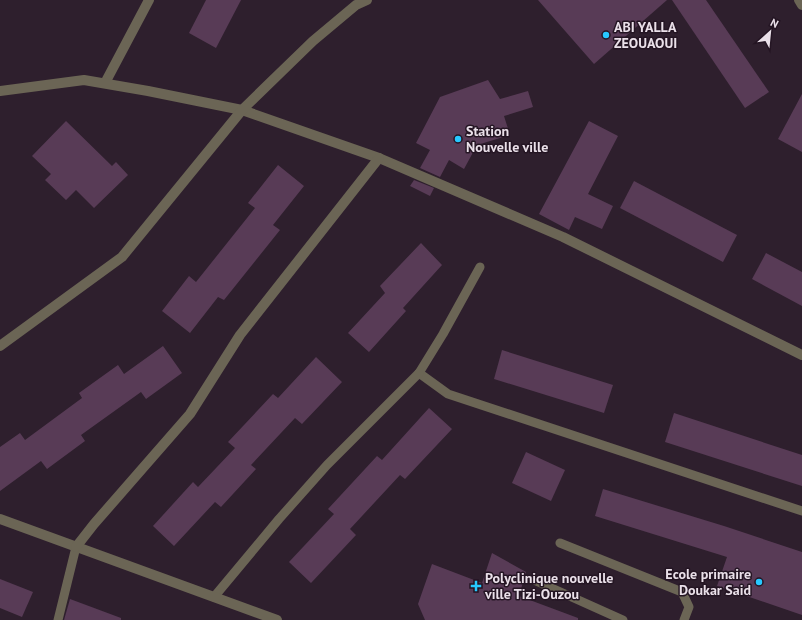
<svg xmlns="http://www.w3.org/2000/svg" width="802" height="620" viewBox="0 0 802 620" font-family="'PT Sans',sans-serif">
  <style>
    .building { fill: #583b56 }
    .lines { fill: none; stroke-linecap: round; stroke-linejoin: round }
    .service { stroke: #6b6555; stroke-width: 9 }
    .minor { stroke: #6b6555; stroke-width: 10 }
    .tertiary { stroke: #6b6555; stroke-width: 10 }
    .poi-dot { fill: #27c8ff; stroke: #241523; stroke-width: 1.5 }
    .labels { text-anchor: middle; stroke-width: 3; stroke-linejoin: round; paint-order: stroke }
    .poi-label { font-size: 14px; font-weight: bold; fill: #eae0e9; stroke: #241523; text-anchor: start }
  </style>
  <rect width="100%" height="100%" fill="#2e1f2d"/>
  <g class="building">
    <polygon points="206,0 241,0 216,48 189,33"/>
    <polygon points="538,0 667,0 594,64"/>
    <polygon points="672,0 706,0 769,92 745,108"/>
    <polygon points="488,80 500,99 528,91 533,107 504,116 510,135 477,145 464,169 449,160 440,177 420,168 430,150 416,143 440,97"/>
    <polygon points="802,94 802,152 778,139"/>
    <polygon points="66,121 112,166 116,162 128,175 94,208 76,190 66,200 45,180 51,174 32,156"/>
    <polygon points="589,121 618,136 588,194 613,206 602,229 575,217 569,230 539,214"/>
    <polygon points="278,165 304,186 273,225 280,230 224,300 218,297 190,333 162,311 189,276 196,282 255,208 248,203"/>
    <polygon points="414,180 434,188 430,196 410,186"/>
    <polygon points="634,181 737,235 723,262 620,208"/>
    <polygon points="421,243 442,265 403,308 406,311 369,352 348,333 385,293 380,286"/>
    <polygon points="766,253 802,272 802,306 752,279"/>
    <polygon points="163,346 182,373 146,399 141,392 81,435 85,441 47,469 41,461 0,491 0,447 20,433 25,440 82,398 79,393 118,365 124,374"/>
    <polygon points="502,350 613,385 604,413 494,379"/>
    <polygon points="316,357 342,382 302,424 295,418 251,465 256,469 221,507 215,502 174,546 153,526 193,482 198,487 235,448 228,442 273,394 278,398"/>
    <polygon points="429,408 452,429 405,479 400,475 350,529 356,535 311,583 289,562 334,514 328,509 377,456 382,460"/>
    <polygon points="674,413 802,455 802,486 665,442"/>
    <polygon points="526,452 565,470 551,501 512,483"/>
    <polygon points="603,489 724,526 802,552 802,615 717,586 727,557 595,516"/>
    <polygon points="492,553 526,572 519,596 578,618 578,620 425,620 418,604 432,564 482,583"/>
    <polygon points="0,579 33,592 22,617 0,608"/>
    <polygon points="70,599 121,618 121,620 64,620"/>
  </g>
  <g class="lines">
    <g class="service">
      <polyline points="419,373 448,394 802,511"/>
      <polyline points="560,543 682,592 689,607 684,620"/>
      <polyline points="536,581 623,620"/>
      <polyline points="214,597 279,519 327,465 419,373 443,334 480,267"/>
      <polyline points="58,620 76,547"/>
    </g>
    <g class="minor">
      <polyline points="799,0 802,5"/>
      <polyline points="105,83 149,0"/>
      <polyline points="0,91 84,80 148,91 242,110 379,158 563,237 802,355"/>
      <polyline points="0,519 277,620"/>
      <polyline points="76,547 94,524 190,414 240,335 379,158"/>
    </g>
    <polyline class="tertiary" points="0,346 122,257 242,110 313,41 356,5 367,0"/>
  </g>
  <g class="poi-dot">
    <circle cx="606" cy="35" r="4"/>
    <circle cx="458" cy="139" r="4"/>
    <circle cx="759" cy="582" r="4"/>
    <path d="M474 580h4v4h4v4h-4v4h-4v-4h-4v-4h4z"/>
  </g>
  <g class="labels">
    <g class="poi-label">
      <text x="614" y="32">ABI YALLA<tspan x="614" dy="16">ZEOUAOUI</tspan></text>
      <text x="466" y="136">Station<tspan x="466" dy="16">Nouvelle ville</tspan></text>
      <text x="751" y="579" text-anchor="end">Ecole primaire<tspan x="751" dy="16">Doukar Said</tspan></text>
      <text x="485" y="583">Polyclinique nouvelle<tspan x="485" dy="16">ville Tizi-Ouzou</tspan></text>
    </g>
  </g>
  <g transform="translate(770 32) rotate(27)" stroke="#241523" stroke-width="3" paint-order="stroke">
  <path d="M0-3L7 15L0 10L-7 15Z" fill="#eae0e9"/>
  <text y="-6" font-size="11" font-weight="bold" text-anchor="middle" fill="#eae0e9">N</text>
  </g>
</svg>
